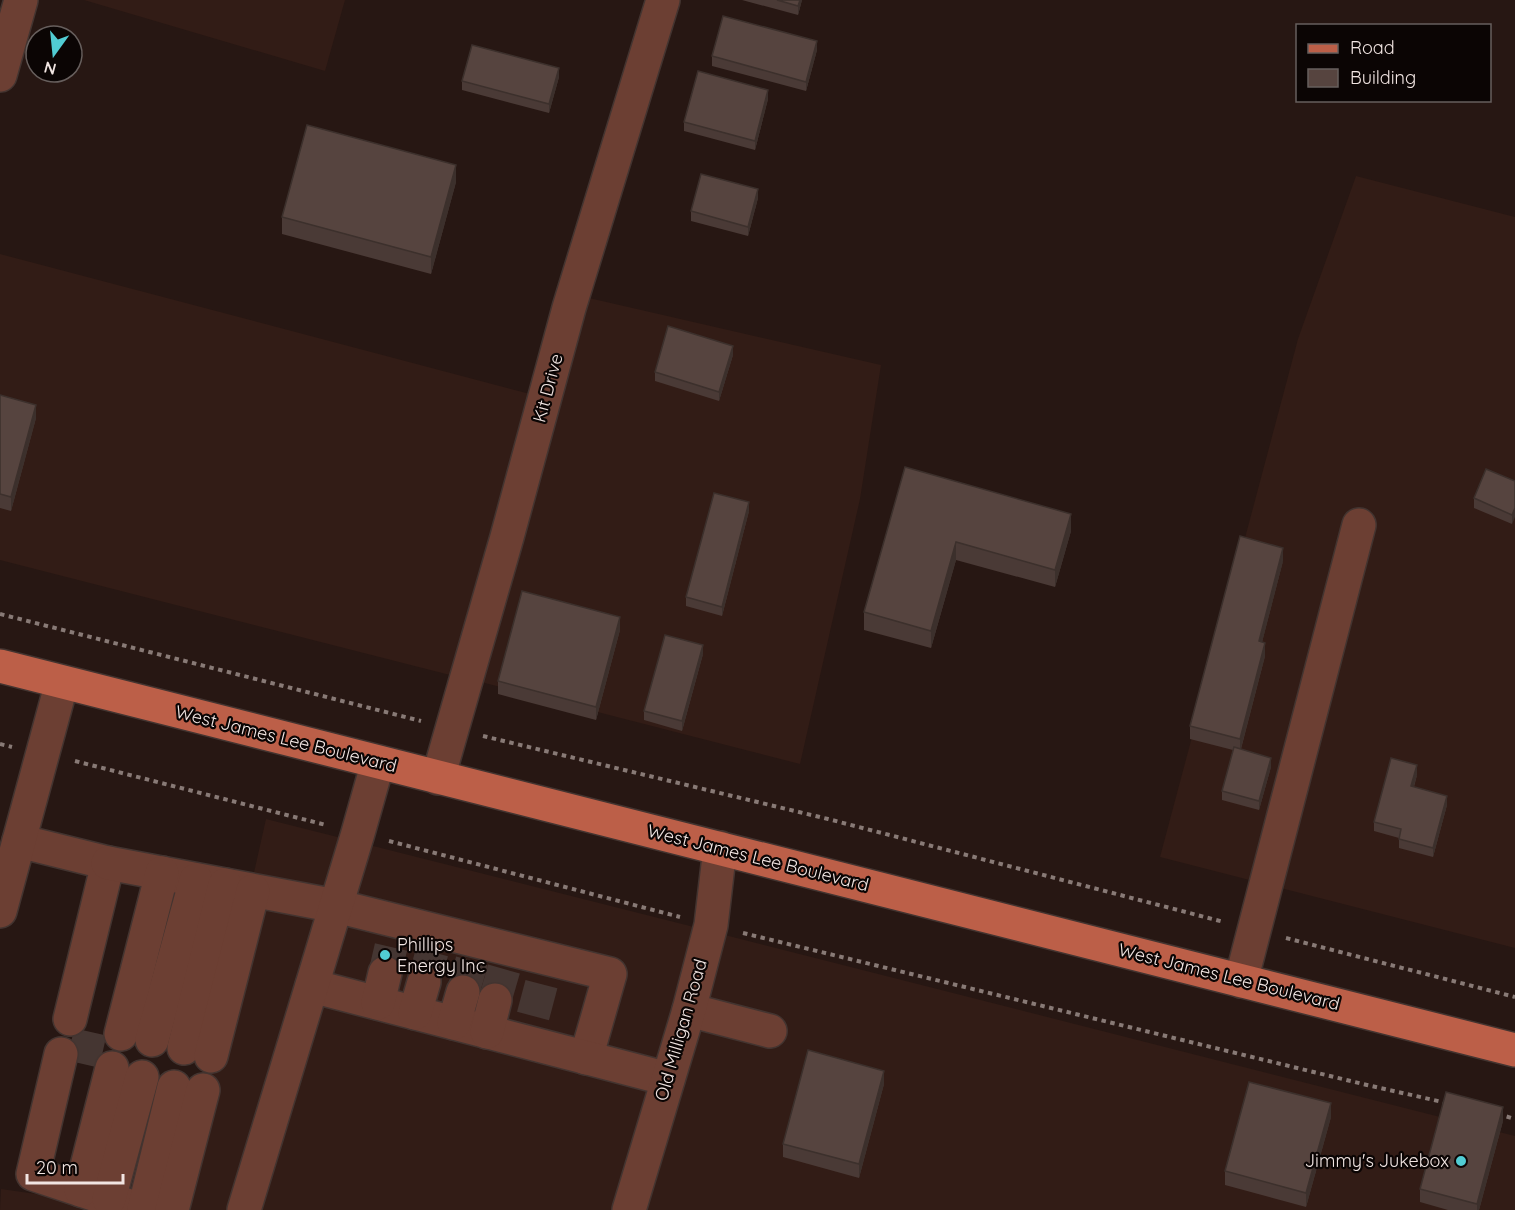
<svg xmlns="http://www.w3.org/2000/svg" width="1515" height="1210" viewBox="0 0 1515 1210" font-family="Quicksand,sans-serif">
  <style>
    .built { fill: #321c16 }
    .lines { fill: none; stroke-linecap: round; stroke-linejoin: round }
    .minor-tunnel { stroke: #453632; stroke-width: 33; stroke-dasharray: 33 16; stroke-linecap: butt }
    .minor-casing { stroke: #433430; stroke-width: 36 }
    .major-casing { stroke: #433430; stroke-width: 36 }
    .path { stroke: #887a76; stroke-width: 4; stroke-dasharray: 4.5 4.5; stroke-linecap: butt }
    .minor { stroke: #6c3f33; stroke-width: 33 }
    .major { stroke: #bc5f48; stroke-width: 33 }
    .wall { fill: #4a3a36 }
    .shaded-wall { fill: #3c302c }
    .building { fill: #56443f; stroke: #3c302c; stroke-width: 1.5 }
    .poi-dot { fill: #51ccd3; stroke: #0b0504; stroke-width: 2 }
    .labels { text-anchor: middle; stroke-width: 4.5; stroke-linejoin: round; paint-order: stroke }
    .street-label { font-size: 18px; fill: #f1e5e2; stroke: #0b0504 }
    .poi-label { font-size: 18px; fill: #f1e5e2; stroke: #0b0504; text-anchor: start }
  </style>
  <rect width="100%" height="100%" fill="#271713"/>
  <g class="built">
    <polygon points="84,0 345,0 325,71"/>
    <polygon points="1356,176 1515,217 1515,948 1160,857 1298,339"/>
    <polygon points="0,254 530,394 492,533 450,675 0,560"/>
    <polygon points="589,298 881,365 860,499 800,764 481,682 523,542"/>
    <polygon points="266,819 694,927 673,1006 612,1210 171,1210 169,1208 235,957"/>
    <polygon points="725,935 1515,1136 1515,1210 646,1210"/>
    <polygon points="1,1189 120,1206 123,1210 0,1210"/>
  </g>
  <g class="lines">
    <g class="minor-tunnel">
      <polyline points="385,973 391,947"/>
      <polyline points="424,982 432,952"/>
      <polyline points="463,992 472,961"/>
      <polyline points="495,1000 504,969"/>
      <polyline points="533,1016 542,982"/>
      <polyline points="83,1064 91,1029"/>
    </g>
    <defs>
      <g id="minor">
        <polyline points="0,75 21,0"/>
        <polyline points="438,778 507,537 569,308 663,0"/>
        <polyline points="19,841 108,863 70,1019"/>
        <polyline points="108,863 336,906 610,974 586,1058"/>
        <polyline points="0,911 62,682"/>
        <polyline points="1241,981 1359,525"/>
        <polyline points="312,986 668,1079"/>
        <polyline points="378,1003 385,973"/>
        <polyline points="689,1010 770,1031"/>
        <polyline points="415,1013 424,982"/>
        <polyline points="454,1023 463,992"/>
        <polyline points="487,1032 495,1000"/>
        <polyline points="121,1034 162,873"/>
        <polyline points="152,1040 196,880"/>
        <polyline points="184,1048 225,885"/>
        <polyline points="61,1054 33,1174 141,1210"/>
        <polyline points="211,1056 253,891"/>
        <polyline points="81,1190 112,1068"/>
        <polyline points="109,1199 142,1077"/>
        <polyline points="144,1210 174,1087"/>
        <polyline points="172,1210 203,1090"/>
        <polyline points="244,1210 358,833 378,762"/>
        <polyline points="629,1210 689,1010 711,925 720,848"/>
      </g>
      <polyline id="major" points="0,666 1515,1050"/>
    </defs>
    <use href="#minor" class="minor-casing"/>
    <use href="#major" class="major-casing"/>
    <g class="path">
      <polyline points="0,614 421,721"/>
      <polyline points="483,736 828,819 1224,922"/>
      <polyline points="0,744 12,747"/>
      <polyline points="75,761 326,825"/>
      <polyline points="389,841 680,917"/>
      <polyline points="743,933 1367,1085 1447,1103"/>
      <polyline points="1286,938 1515,997"/>
      <polyline points="1498,1114 1515,1119"/>
    </g>
    <use href="#minor" class="minor"/>
    <use href="#major" class="major"/>
  </g>
  <g class="wall">
    <polygon points="742,0 802,0 798,15"/>
    <polygon points="817,50 806,91 712,66 712,56"/>
    <polygon points="559,77 549,113 462,90 462,81"/>
    <polygon points="768,99 755,150 684,131 684,122"/>
    <polygon points="456,182 431,274 282,234 282,217"/>
    <polygon points="758,198 748,236 691,221 691,211"/>
    <polygon points="733,355 719,401 655,381 655,372"/>
    <polygon points="0,395 36,418 11,511 0,508"/>
    <polygon points="905,467 1071,531 1055,587 956,560 931,648 864,630 864,612"/>
    <polygon points="1515,481 1512,524 1474,508 1474,498"/>
    <polygon points="749,511 722,616 686,606 686,597"/>
    <polygon points="1283,561 1262,642 1265,656 1241,749 1271,767 1259,810 1222,800 1222,791 1233,750 1190,739 1190,726"/>
    <polygon points="620,630 596,720 498,694 498,681"/>
    <polygon points="703,654 682,731 644,720 644,711"/>
    <polygon points="1417,775 1414,787 1447,805 1433,857 1399,848 1399,838 1374,831 1374,822"/>
    <polygon points="884,1084 859,1178 783,1157 783,1144"/>
    <polygon points="1331,1117 1306,1207 1225,1185 1225,1171"/>
    <polygon points="1503,1121 1479,1210 1448,1210 1420,1202 1420,1189"/>
  </g>
  <g class="shaded-wall">
    <polygon points="800,0 802,0 798,15 798,6"/>
    <polygon points="817,41 817,50 806,91 806,82"/>
    <polygon points="559,68 559,77 549,113 549,104"/>
    <polygon points="768,90 768,99 755,150 755,141"/>
    <polygon points="456,165 456,182 431,274 431,257"/>
    <polygon points="758,189 758,198 748,236 748,227"/>
    <polygon points="733,346 733,355 719,401 719,392"/>
    <polygon points="36,405 36,418 11,511 11,497"/>
    <polygon points="749,502 749,511 722,616 722,607"/>
    <polygon points="1515,508 1515,517 1512,524 1512,515"/>
    <polygon points="1071,514 1071,531 1055,587 1055,570"/>
    <polygon points="956,542 956,560 931,648 931,631"/>
    <polygon points="1283,548 1283,561 1259,654 1259,641"/>
    <polygon points="620,617 620,630 596,720 596,707"/>
    <polygon points="1265,643 1265,656 1240,752 1240,739"/>
    <polygon points="703,645 703,654 682,731 682,721"/>
    <polygon points="1271,758 1271,767 1259,810 1259,801"/>
    <polygon points="1417,765 1417,775 1411,796 1411,786"/>
    <polygon points="1447,796 1447,805 1433,857 1433,848"/>
    <polygon points="884,1071 884,1084 859,1178 859,1164"/>
    <polygon points="1331,1103 1331,1117 1306,1207 1306,1193"/>
    <polygon points="1503,1107 1503,1121 1479,1210 1477,1210 1477,1204"/>
  </g>
  <g class="building">
    <polygon points="777,0 800,0 798,6"/>
    <polygon points="723,16 817,41 806,82 712,56"/>
    <polygon points="472,45 559,68 549,104 462,81"/>
    <polygon points="698,71 768,90 755,141 684,122"/>
    <polygon points="307,125 456,165 431,257 282,217"/>
    <polygon points="701,174 758,189 748,227 691,211"/>
    <polygon points="668,326 733,346 719,392 655,372"/>
    <polygon points="0,395 36,405 11,497 0,494"/>
    <polygon points="905,467 1071,514 1055,570 956,542 931,631 864,612"/>
    <polygon points="1486,469 1515,481 1515,508 1512,515 1474,498"/>
    <polygon points="714,493 749,502 722,607 686,597"/>
    <polygon points="1240,536 1283,548 1259,641 1265,643 1240,739 1190,726"/>
    <polygon points="522,591 620,617 596,707 498,681"/>
    <polygon points="665,635 703,645 682,721 644,711"/>
    <polygon points="1234,747 1271,758 1259,801 1222,791"/>
    <polygon points="1391,758 1417,765 1411,786 1447,796 1433,848 1399,839 1401,829 1374,822"/>
    <polygon points="808,1050 884,1071 859,1164 783,1144"/>
    <polygon points="1249,1082 1331,1103 1306,1193 1225,1171"/>
    <polygon points="1446,1092 1503,1107 1477,1204 1420,1189"/>
  </g>
  <g class="poi-dot">
    <circle cx="385" cy="955" r="6"/>
    <circle cx="1461" cy="1161" r="6"/>
  </g>
  <g class="labels">
    <g class="street-label">
      <text transform="translate(548 388) rotate(-75)" y="6">Kit Drive</text>
      <text transform="translate(286 739) rotate(14)" y="6">West James Lee Boulevard</text>
      <text transform="translate(758 858) rotate(14)" y="6">West James Lee Boulevard</text>
      <text transform="translate(1229 977) rotate(14)" y="6">West James Lee Boulevard</text>
      <text transform="translate(681 1030) rotate(-74)" y="6">Old Milligan Road</text>
    </g>
    <g class="poi-label">
      <text x="397" y="951">Phillips<tspan x="397" dy="21">Energy Inc</tspan></text>
      <text x="1449" y="1167" text-anchor="end">Jimmy's Jukebox</text>
    </g>
  </g>
  <rect x="1296" y="24" width="195" height="78" fill="#0b0504" stroke="#675f5d" stroke-width="1.5"/>
  <rect x="1308" y="44" width="30" height="9" fill="#bc5f48" stroke="#675f5d" stroke-width="1.5"/>
  <text x="1350" y="54" font-size="18" fill="#f1e5e2">Road</text>
  <rect x="1308" y="69" width="30" height="18" fill="#56443f" stroke="#675f5d" stroke-width="1.5"/>
  <text x="1350" y="84" font-size="18" fill="#f1e5e2">Building</text>
  <g transform="translate(54 54) rotate(195)"><circle r="28" fill="#0b0504" stroke="#675f5d" stroke-width="1.5"/>
  <path d="M0-4.5L10 22L0 15L-10 22Z" fill="#51ccd3"/>
  <text y="-9" font-size="16" font-weight="bold" text-anchor="middle" fill="#f1e5e2">N</text>
  </g>
  <path d="M27 1174v9h96v-9" fill="none" stroke="#f1e5e2" stroke-width="3"/>
  <text x="36" y="1174" font-size="18" fill="#f1e5e2" stroke="#0b0504" stroke-width="4.5" paint-order="stroke">20 m</text>
</svg>
